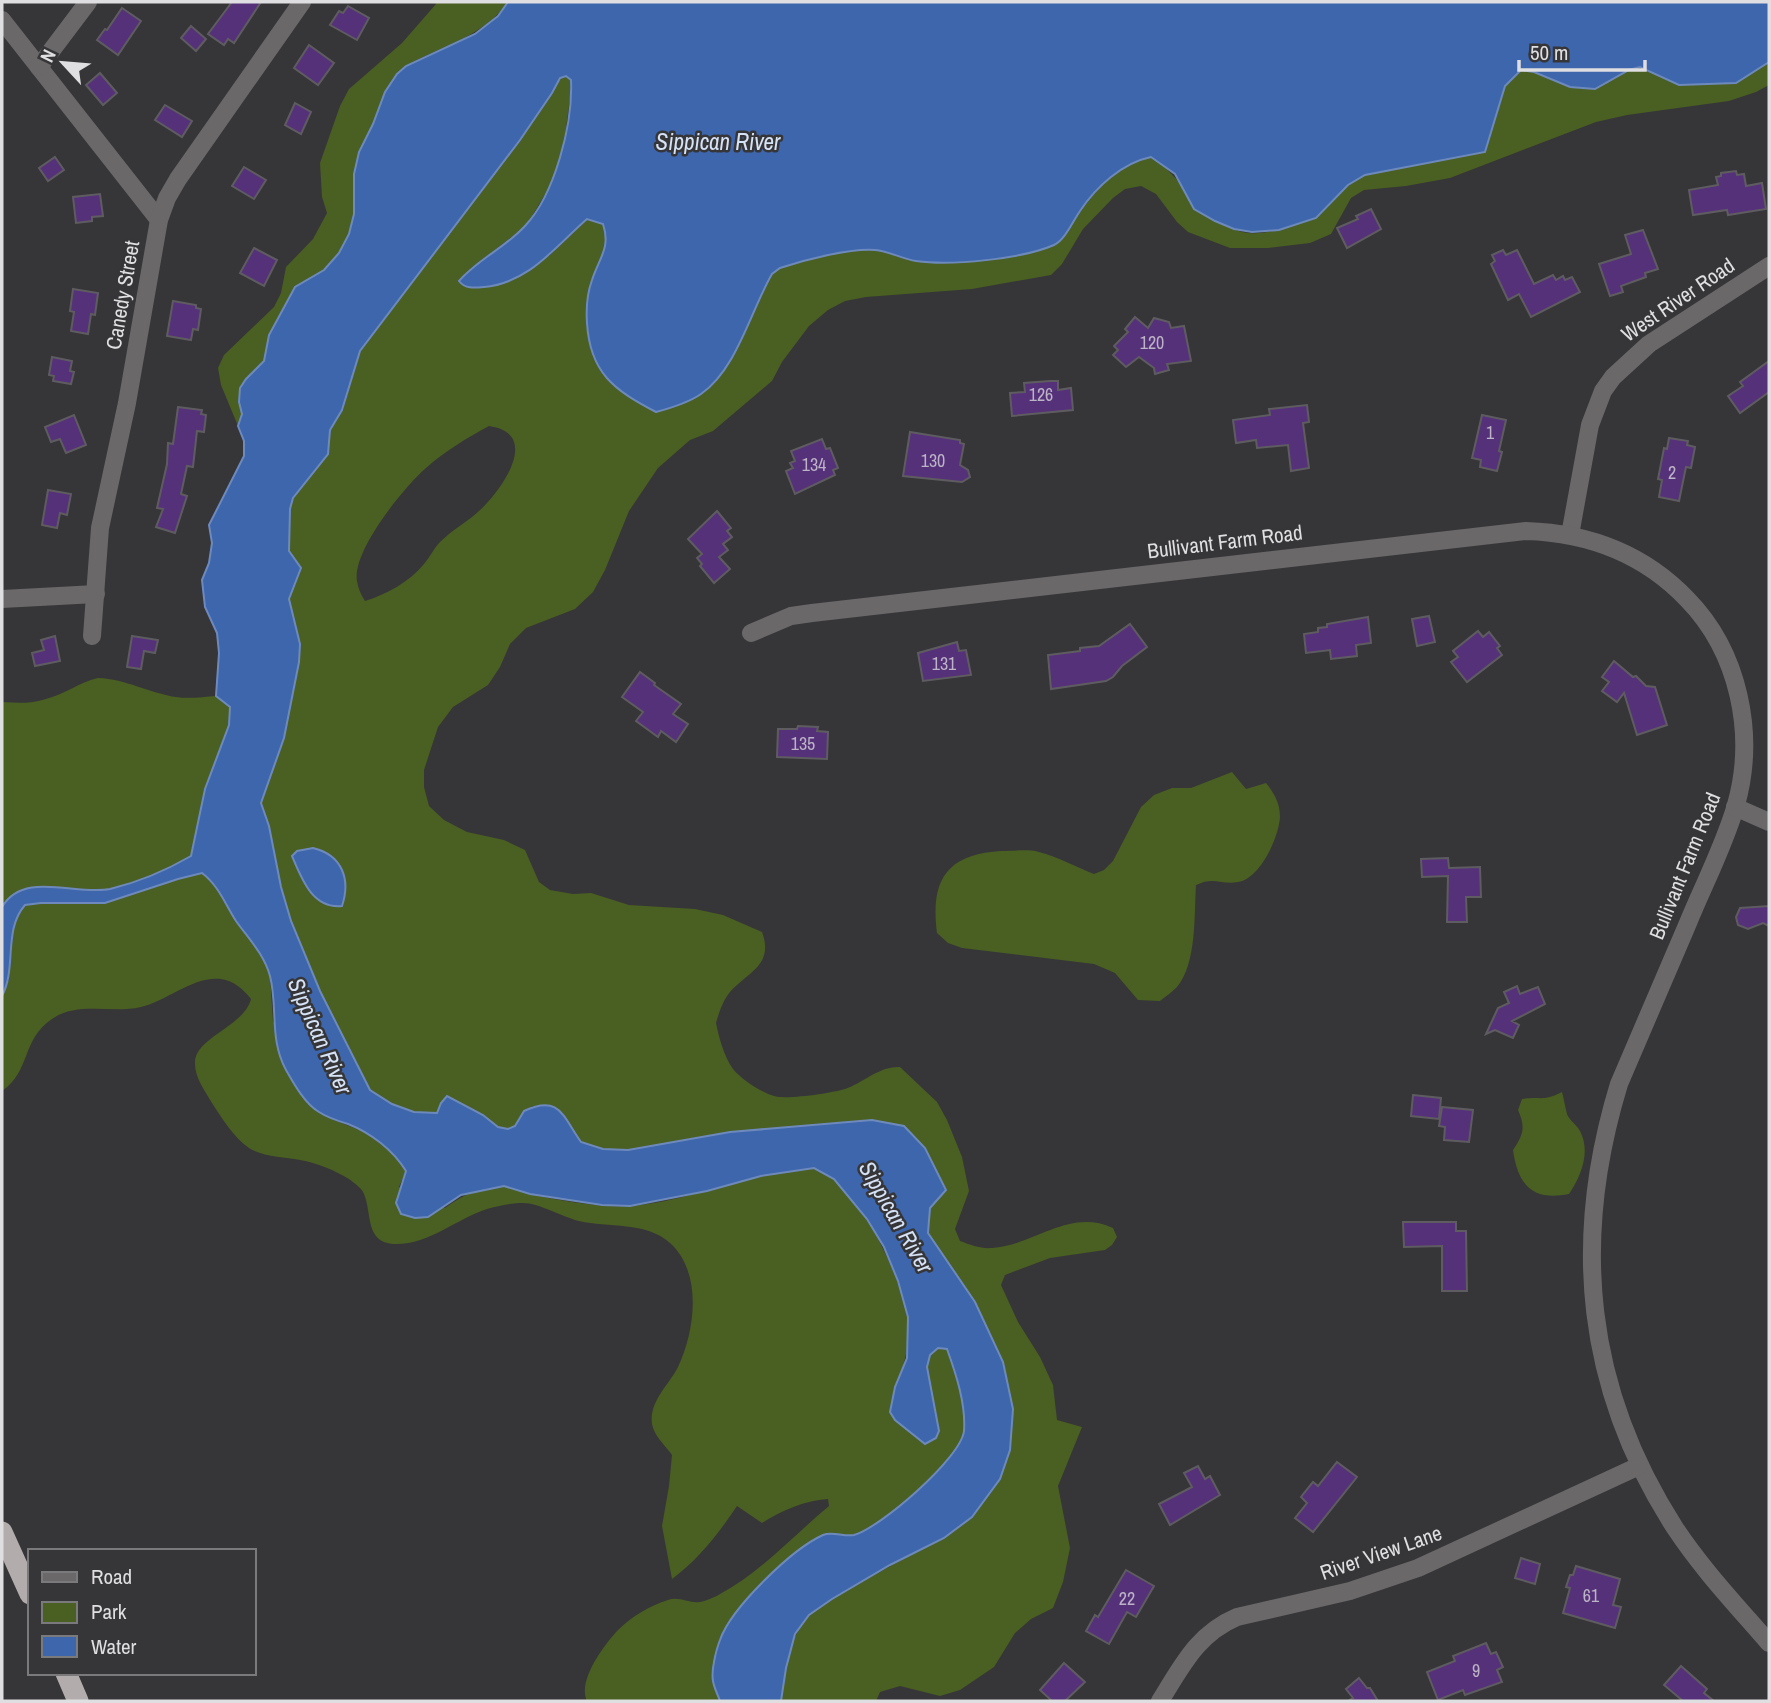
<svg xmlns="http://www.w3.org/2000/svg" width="1771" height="1703" viewBox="0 0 1771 1703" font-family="'Archivo Narrow',sans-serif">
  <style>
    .green { fill: #4a5f22; fill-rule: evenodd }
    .water { fill: #3d66ad; stroke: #6e8abc; stroke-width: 2 }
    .building { fill: #553179; stroke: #5e5c60; stroke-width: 2 }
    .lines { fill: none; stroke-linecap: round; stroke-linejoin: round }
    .street { stroke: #6a6868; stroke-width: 18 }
    .highway { stroke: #b2adac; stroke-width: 21 }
    .labels { text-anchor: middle; stroke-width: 5; stroke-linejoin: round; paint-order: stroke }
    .number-label { font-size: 18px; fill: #bcb3c6 }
    .street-label { font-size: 21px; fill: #dfdee0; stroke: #363538 }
    .water-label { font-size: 23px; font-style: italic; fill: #d6e2f6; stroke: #363538 }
  </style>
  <rect width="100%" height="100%" fill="#363538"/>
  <g class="green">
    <path d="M435,2H508C482,38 442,45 406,66L397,74L385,92L373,124L359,152L354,174V214L349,234L339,253L324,270L295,287L269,335L264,361L246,379L239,401L242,414L238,426L221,385L218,368L224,355L274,307L281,293L286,267L313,239L327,213L322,197L320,163L340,106L349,89L402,43L436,4Z"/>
    <path d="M1769,62V85L1756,92L1729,101L1627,115L1596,122L1450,178L1406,186L1364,190L1351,198L1331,234L1310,243L1268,248H1230L1188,232L1177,222L1156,194L1141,186L1125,189L1113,198L1083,229L1062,264L1051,275L972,289L866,297L845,301L828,310L809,326L782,362L772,381L713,431L690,440L658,468L629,511L605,570L593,592L575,609L526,628L510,644L500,667L488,685L453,707L438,727L424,770V787L429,806L444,820L467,832L504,840L525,850L539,882L550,890L573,894L591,893L629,905L695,909L723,915L762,932C774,965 749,971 730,992C723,1000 719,1013 716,1023C719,1038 724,1056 733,1069C742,1080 761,1092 774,1096C786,1100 832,1093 845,1089C863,1083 879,1066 900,1067L937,1102L947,1120L962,1157L969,1191L955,1229L960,1241C971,1245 981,1249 992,1248C1035,1245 1069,1208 1113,1228L1117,1237L1112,1245L1105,1250L1050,1258L1005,1275L1001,1285L1018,1322L1040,1357L1053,1385L1057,1420L1082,1427L1058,1486L1070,1548L1063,1582L1053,1608L1031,1619L1015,1633L994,1667L960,1690L940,1696L900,1686L880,1692L876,1701H781C780,1677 792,1632 809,1615C822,1603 840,1594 855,1586C894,1563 935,1544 972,1517L975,1302L928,1233L930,1208L946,1189L937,1173L730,1132L628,1150L603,1149L580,1142L573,1131L533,1106L524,1111L515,1126L508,1129L498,1127L483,1115L447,1096L441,1103L437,1113L414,1112L392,1104L370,1090L320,991L291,921L281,887L269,826L261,803L284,738L299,662L300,644L289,599L301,569L289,551L290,509L293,498L328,454L330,430L343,410L360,351L367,338L520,140L552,93L560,78L567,75L571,80V92L564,142L559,165L550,186L526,226L470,269L549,256L588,219L603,224L607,244L592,280L586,313L628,395L656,412C672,408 688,403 701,394C737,369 751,310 772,274L780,268C804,261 852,247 875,250C898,252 916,263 939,261C978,258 1018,250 1057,244C1083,210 1105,167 1151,157C1166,166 1171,174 1183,186C1195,198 1217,218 1232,228C1255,242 1299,225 1320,213C1327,210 1330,203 1335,198C1343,188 1354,181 1365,175L1485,152L1505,86L1522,69L1534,72L1582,89H1595L1629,70L1641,67L1679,85L1736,83ZM489,426C538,433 507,482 486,504C473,519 454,528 440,542C434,548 430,557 424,564C409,582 387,594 365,601C361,595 358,588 357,581C352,551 404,487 426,468C445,451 467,438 489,426ZM340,864L346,894L304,879L297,868Z"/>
    <path d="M98,678C126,679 149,693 176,697C189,699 202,697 216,696L230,707L229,725L205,789L191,856C165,870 139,882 110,889C76,896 24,870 2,907V702C17,703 31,704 46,699C65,694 80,682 98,678Z"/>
    <path d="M1232,772L1246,789L1266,783C1274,793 1280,803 1280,817C1279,837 1260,879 1238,882C1221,885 1214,876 1196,885C1194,915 1197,963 1177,987C1172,992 1165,997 1160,1001L1138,1000L1115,973L1094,964L962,948L948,943L937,933C930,880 947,854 1001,851C1013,851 1028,849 1039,852C1058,857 1076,867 1094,874L1104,870L1113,861L1141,807L1154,795L1172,788H1191Z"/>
    <path d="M202,873L214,882L237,921L261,955L270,975L273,1021L334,1120L367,1133L397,1157L406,1171L399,1187L445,1208C461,1196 483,1185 504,1186C512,1187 521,1192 529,1194C557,1200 602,1208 630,1206C681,1202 730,1181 780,1173C790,1171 802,1167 812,1168C854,1172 901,1278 907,1315C912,1341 905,1363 895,1387L939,1431L927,1367L930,1355L938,1348L948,1349C955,1375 966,1404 964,1432C961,1458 880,1528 854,1535C844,1537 832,1531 823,1535C792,1549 731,1607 720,1640C716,1650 711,1671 713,1681C714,1688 718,1695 720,1701H587C577,1681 604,1645 618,1630C631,1617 651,1605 668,1600C679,1596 690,1604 700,1602C706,1601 715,1597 720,1594C761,1572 794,1535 829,1506L828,1499C803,1501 783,1510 762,1523L737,1506C719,1533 699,1559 672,1579L662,1526L669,1486L672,1455C665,1445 654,1436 652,1424C649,1401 669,1385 678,1367C695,1331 703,1273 670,1243C646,1221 608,1228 579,1221C562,1217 539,1203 523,1203C512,1203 498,1206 487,1209C456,1219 427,1246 393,1244C365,1242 372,1213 364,1194C362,1188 354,1183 349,1179C334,1170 317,1163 300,1160C284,1157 263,1157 249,1148C234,1138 221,1117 212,1103C205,1091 195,1078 195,1064C193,1038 244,1027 251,999C243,989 234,981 221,979C193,976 167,1001 141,1007C112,1014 78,1001 52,1019C21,1040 31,1071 2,1091V996L9,979L13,933L16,915L25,905L118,899L178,879Z"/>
    <path d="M1562,1092C1564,1099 1565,1107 1567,1114C1569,1120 1577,1125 1580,1131C1591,1152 1581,1176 1569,1194C1533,1201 1518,1186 1513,1150C1523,1135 1526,1128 1518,1110L1522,1099C1541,1096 1543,1102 1562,1092Z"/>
  </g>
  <g class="water">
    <path d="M508,2H1769V62L1736,83L1679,85L1640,67L1629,70L1595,89L1570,87L1534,72L1521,70L1505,86L1485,152L1365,175L1348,185L1316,218L1279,230L1252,232L1234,229L1215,221L1194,209L1175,174L1151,157C1122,163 1096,187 1080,211C1073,221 1065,240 1054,245C1022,259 951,266 916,261C902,259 889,251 875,250C850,248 804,260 780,268L772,274C751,310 737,369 701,394C688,403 671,408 656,412C614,390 590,373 587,323C586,309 587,294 592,280C599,258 611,248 603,224L587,219C555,247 529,283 484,287C474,288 465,289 459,281C478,259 506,247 525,226C555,194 573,124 571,80L566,76L560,78L552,93L520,140L360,351L342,410L330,430L328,454L293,498L290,509L289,551L301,568L289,599L300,644L299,662L284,738L261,803L269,826L281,887L291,921L320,991L370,1090L392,1104L414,1112L437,1113L441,1103L447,1096L483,1115L498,1127L508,1129L515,1126L524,1111C560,1094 563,1117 581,1142L603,1149L628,1150L730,1132L872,1120L904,1126L925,1148L946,1190L930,1208L928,1233L975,1302L1003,1362L1013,1409L1010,1450L1000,1479L972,1517L944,1538L890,1565L832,1599L809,1615L795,1634L786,1668L781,1701H720C718,1695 714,1688 713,1681C711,1671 716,1650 720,1640C731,1608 792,1549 823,1535C832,1531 844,1537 854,1535C880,1528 961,1458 964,1431C966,1404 956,1374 947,1349L938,1348L930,1355L927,1367L939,1431L936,1438L925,1444L895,1420L890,1412L895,1387L907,1358L908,1317L898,1281L884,1247L867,1219L834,1179L814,1168L761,1176L707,1191L630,1206L602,1205L530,1194L504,1186L461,1195L428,1217L415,1218L401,1214L396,1203L406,1171C393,1150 371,1133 348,1124C338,1121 328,1118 319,1112C305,1104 294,1084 286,1070C269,1039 278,1007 270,976C264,954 248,938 236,921C225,904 219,886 202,873L178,879L105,903H41L25,905C3,930 17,968 2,996V907C24,870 76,896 110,889C139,882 165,871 191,856L205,789L229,725L230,707L216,696L219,653L217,633L205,607L202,580L209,563L212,543L209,525L244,456V441L238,426L242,414L239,402L240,388L246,379L264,361L269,335L295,287L324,270L339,253L349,234L354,214V174L359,152L373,124L385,92L397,74L406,66L475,34L498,16Z"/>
    <path d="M313,848C342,855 351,879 342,906C313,909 302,880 292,856L297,851Z"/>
  </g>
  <g class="building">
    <polygon points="232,2 261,2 234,43 228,39 224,45 208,34"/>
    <polygon points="348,6 369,18 357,40 330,25 339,11 343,13"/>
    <polygon points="122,8 141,21 118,55 97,40 105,29 107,30"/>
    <polygon points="191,26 206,39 196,51 181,38"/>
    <polygon points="309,45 334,63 318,85 294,68"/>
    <polygon points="100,73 117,93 103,105 86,85"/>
    <polygon points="295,103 311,112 301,134 285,125"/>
    <polygon points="165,105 192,121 182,137 155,120"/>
    <polygon points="55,157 64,170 48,181 39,168"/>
    <polygon points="244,167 266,180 254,199 232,186"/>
    <polygon points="1736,171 1737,175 1744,174 1746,186 1762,183 1766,209 1728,215 1727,210 1693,215 1689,190 1718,185 1716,177 1721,176 1721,173"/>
    <polygon points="100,194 103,216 92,217 92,221 76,223 73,197"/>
    <polygon points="1371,209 1381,229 1347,248 1337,228 1358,219 1356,216"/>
    <polygon points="1643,230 1658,269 1645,273 1646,277 1621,286 1623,292 1610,296 1599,264 1631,254 1625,235"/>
    <polygon points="254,248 277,260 264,286 240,273"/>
    <polygon points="1503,250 1506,255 1517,250 1534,284 1553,275 1556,280 1563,276 1565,280 1572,277 1580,292 1531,317 1519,294 1508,300 1491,264 1495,261 1492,255"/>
    <polygon points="73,289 98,293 95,315 91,314 88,334 71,331 74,312 70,311"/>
    <polygon points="173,301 196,305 196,308 201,309 198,330 193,329 191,340 167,336"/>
    <polygon points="1135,317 1148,328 1154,318 1169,322 1171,328 1184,326 1191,361 1167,364 1169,370 1155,374 1154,368 1139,357 1126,367 1113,355 1118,350 1114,346 1128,332 1125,329"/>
    <polygon points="52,357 72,361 70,371 74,372 71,384 53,381 54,376 49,375"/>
    <polygon points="1769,361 1769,392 1740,413 1728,396 1743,386 1740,382"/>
    <polygon points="1050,381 1058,381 1058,390 1071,388 1073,410 1012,416 1010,393 1025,392 1024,383"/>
    <polygon points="1307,405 1309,422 1303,423 1309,468 1291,471 1288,445 1257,448 1256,440 1236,443 1233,420 1270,415 1269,409"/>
    <polygon points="178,407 202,410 201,414 206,415 204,432 197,431 193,467 187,466 181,494 187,496 175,533 156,527 163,509 157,508 167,464 168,443 173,444"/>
    <polygon points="74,415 86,445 66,453 60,439 51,442 45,427"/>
    <polygon points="1482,415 1506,420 1499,451 1502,452 1497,471 1480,467 1481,460 1472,458"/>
    <polygon points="910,432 960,440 960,443 964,444 960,465 968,470 970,477 962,482 903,476"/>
    <polygon points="1669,438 1688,441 1687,445 1695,447 1691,468 1686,467 1679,501 1659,497 1662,480 1658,479 1664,448 1667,449"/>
    <polygon points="822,439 826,449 830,448 838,468 833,470 835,475 795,494 786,471 793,468 790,463 795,461 791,451"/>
    <polygon points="48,490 71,494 67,515 60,513 57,528 42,525"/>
    <polygon points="717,511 731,528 727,531 732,537 723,544 728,550 719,557 730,569 714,583 700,566 702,564 697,558 702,554 688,539"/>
    <polygon points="1429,616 1435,642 1417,646 1412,619"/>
    <polygon points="1368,617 1371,643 1356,645 1357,656 1331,659 1330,650 1306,653 1304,634 1318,632 1318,628 1327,627 1327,624"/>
    <polygon points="1130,624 1147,647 1122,666 1113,677 1106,681 1051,689 1048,655 1080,651 1080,648 1099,646"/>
    <polygon points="1478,631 1483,637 1489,632 1500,646 1497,648 1502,655 1467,682 1451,662 1458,657 1453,651"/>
    <polygon points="55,636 60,661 35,666 32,653 44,650 41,640"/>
    <polygon points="132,636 158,640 155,653 144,651 141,669 127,667"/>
    <polygon points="957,642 959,651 966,650 971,675 923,681 918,653"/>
    <polygon points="1614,661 1633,677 1636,676 1646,686 1655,687 1667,725 1637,735 1624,693 1617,702 1602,691 1609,682 1602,677"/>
    <polygon points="640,672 655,683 654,685 681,704 673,714 688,724 676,742 661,731 658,737 636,721 643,712 622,697"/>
    <polygon points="798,726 818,727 817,731 828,732 827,759 777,757 778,729 797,729"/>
    <polygon points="1448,858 1449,868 1480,867 1481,897 1466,897 1467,922 1447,922 1448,876 1422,877 1421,859"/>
    <polygon points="1769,906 1769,926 1763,923 1748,929 1738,925 1736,917 1740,908"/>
    <polygon points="1517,986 1520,994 1538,987 1545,1004 1512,1021 1519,1025 1513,1038 1495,1030 1486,1034 1498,1008 1509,1003 1504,992"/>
    <polygon points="1413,1095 1441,1098 1439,1119 1411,1116"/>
    <polygon points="1442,1107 1473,1110 1469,1142 1444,1140 1445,1127 1439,1126"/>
    <polygon points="1403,1222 1456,1222 1456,1231 1466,1231 1467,1291 1442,1291 1442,1246 1404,1247"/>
    <polygon points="1337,1462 1357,1477 1313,1532 1295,1518 1307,1503 1301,1497 1313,1482 1318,1486"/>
    <polygon points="1198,1466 1205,1479 1210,1476 1220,1495 1170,1525 1159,1504 1192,1487 1184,1473"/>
    <polygon points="1521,1558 1540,1564 1535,1584 1515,1578"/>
    <polygon points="1576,1566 1620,1579 1613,1605 1621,1607 1615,1628 1563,1613 1570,1588 1566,1587 1570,1575 1573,1575"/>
    <polygon points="1126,1570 1154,1586 1136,1617 1127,1612 1109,1644 1086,1631 1095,1615 1098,1617"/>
    <polygon points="1486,1643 1491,1654 1496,1652 1503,1667 1497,1670 1502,1682 1465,1695 1463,1690 1438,1700 1427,1672 1455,1661 1453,1656"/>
    <polygon points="1064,1663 1085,1682 1065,1701 1052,1701 1040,1690"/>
    <polygon points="1681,1666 1707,1689 1704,1693 1714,1701 1683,1701 1664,1685"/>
    <polygon points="1359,1678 1367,1688 1370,1688 1378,1701 1348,1701 1353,1698 1346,1689"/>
  </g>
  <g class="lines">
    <g class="street">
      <polyline points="2,20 159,220"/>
      <polyline points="39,67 88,2"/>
      <polyline points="1570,535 1590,425 1603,391 1613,377 1649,344 1769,266"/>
      <polyline points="2,599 96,594"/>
      <path d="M751,633L791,616L812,613L1526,531C1588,533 1643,553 1687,599C1739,652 1756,734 1736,805C1724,846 1704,884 1688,923C1665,976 1642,1030 1619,1084C1571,1241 1585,1388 1675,1528C1702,1569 1737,1606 1769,1643"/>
      <polyline points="92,636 100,528 127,403 159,220 167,198 178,179 302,2"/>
      <polyline points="1735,807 1769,822"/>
      <path d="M1160,1701C1182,1666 1197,1634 1237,1617L1350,1591L1418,1568L1639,1466"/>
    </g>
    <g class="highway">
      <polyline points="2,1532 30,1594"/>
      <polyline points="66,1673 78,1701"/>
    </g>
  </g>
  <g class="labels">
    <g class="number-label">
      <text x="1152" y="349">120</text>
      <text x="1041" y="401">126</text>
      <text x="1490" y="439">1</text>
      <text x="933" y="467">130</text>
      <text x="814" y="471">134</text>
      <text x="1672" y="479">2</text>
      <text x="944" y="670">131</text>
      <text x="803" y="750">135</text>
      <text x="1591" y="1602">61</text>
      <text x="1127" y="1605">22</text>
      <text x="1476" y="1677">9</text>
    </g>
    <g class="street-label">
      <text transform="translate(123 295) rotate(-80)" y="7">Canedy Street</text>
      <text transform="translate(1678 300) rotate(-34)" y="7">West River Road</text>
      <text transform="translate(1225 542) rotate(-7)" y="7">Bullivant Farm Road</text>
      <text transform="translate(1685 866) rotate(-68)" y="7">Bullivant Farm Road</text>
      <text transform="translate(1381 1553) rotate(-19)" y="7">River View Lane</text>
    </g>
    <g class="water-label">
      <text x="718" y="150">Sippican River</text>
      <text transform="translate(320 1036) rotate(66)" y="8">Sippican River</text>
      <text transform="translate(896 1217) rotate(60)" y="8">Sippican River</text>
    </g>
  </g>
  <rect width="1771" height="1703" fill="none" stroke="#dfdee0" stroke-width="7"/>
  <rect x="28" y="1549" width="228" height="126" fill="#363538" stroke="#7a797b" stroke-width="2"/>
  <rect x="42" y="1572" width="35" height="10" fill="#6a6868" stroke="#7a797b" stroke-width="2"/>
  <text x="91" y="1584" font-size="21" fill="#dfdee0">Road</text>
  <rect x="42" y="1602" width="35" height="21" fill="#4a5f22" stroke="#7a797b" stroke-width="2"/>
  <text x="91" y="1619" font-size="21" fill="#dfdee0">Park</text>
  <rect x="42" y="1636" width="35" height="21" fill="#3d66ad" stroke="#7a797b" stroke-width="2"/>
  <text x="91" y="1654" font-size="21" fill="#dfdee0">Water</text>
  <g transform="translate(63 63) rotate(296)" stroke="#363538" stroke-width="5" paint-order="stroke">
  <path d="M0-5L12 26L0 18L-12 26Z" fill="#dfdee0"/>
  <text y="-10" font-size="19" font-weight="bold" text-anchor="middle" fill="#dfdee0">N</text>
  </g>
  <path d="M1519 60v10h126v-10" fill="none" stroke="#dfdee0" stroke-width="3.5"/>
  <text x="1530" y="60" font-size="21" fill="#dfdee0" stroke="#363538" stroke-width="5" paint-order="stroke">50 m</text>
</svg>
